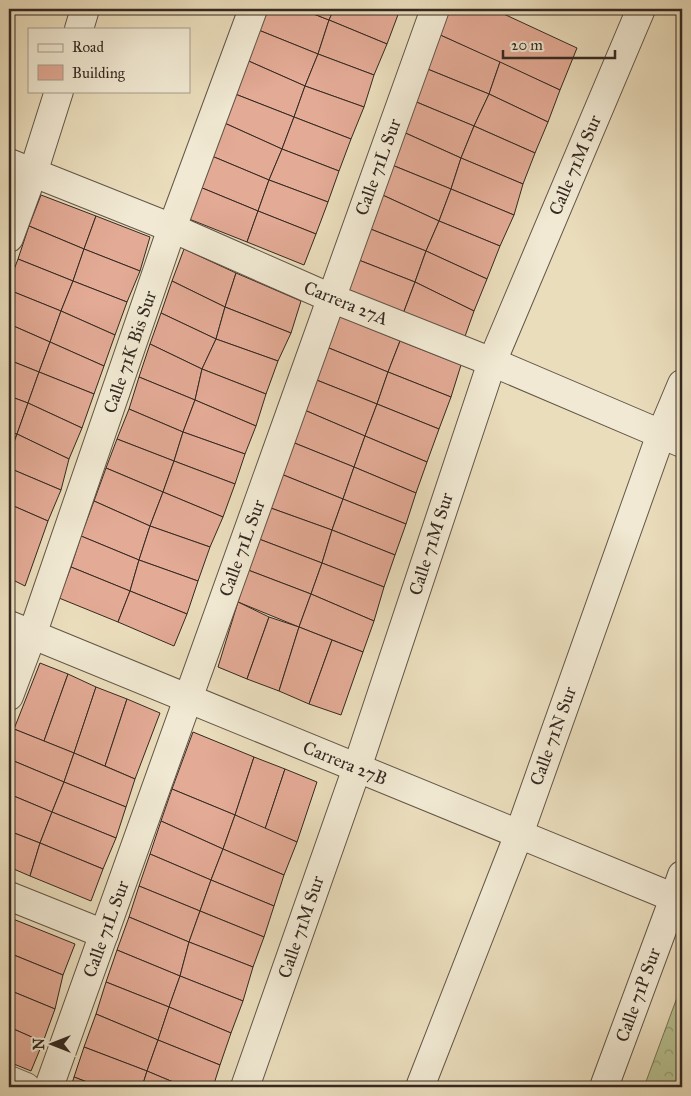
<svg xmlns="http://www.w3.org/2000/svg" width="691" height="1096" viewBox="0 0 691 1096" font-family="'IM FELL Great Primer',serif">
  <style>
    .park { fill: url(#park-crowns); stroke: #767458 }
    .building { fill: #e3aa95; stroke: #342921 }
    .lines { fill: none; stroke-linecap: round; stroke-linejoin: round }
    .minor-casing { stroke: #625648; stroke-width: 30 }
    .tertiary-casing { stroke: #625648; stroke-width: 30 }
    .minor { stroke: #f1e9d3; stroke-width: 28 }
    .tertiary { stroke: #f1e9d3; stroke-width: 28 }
    .labels { text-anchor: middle; stroke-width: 4; stroke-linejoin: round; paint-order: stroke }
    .street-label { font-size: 18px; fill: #342921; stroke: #f1e9d3 }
  </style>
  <defs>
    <pattern id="park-crowns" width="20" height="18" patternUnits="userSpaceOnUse" patternTransform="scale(1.25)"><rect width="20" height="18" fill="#b7c090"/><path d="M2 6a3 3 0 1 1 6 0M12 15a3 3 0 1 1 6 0" fill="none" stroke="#969c75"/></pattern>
  </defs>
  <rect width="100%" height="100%" fill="#eaddbc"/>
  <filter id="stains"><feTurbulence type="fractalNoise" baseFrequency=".004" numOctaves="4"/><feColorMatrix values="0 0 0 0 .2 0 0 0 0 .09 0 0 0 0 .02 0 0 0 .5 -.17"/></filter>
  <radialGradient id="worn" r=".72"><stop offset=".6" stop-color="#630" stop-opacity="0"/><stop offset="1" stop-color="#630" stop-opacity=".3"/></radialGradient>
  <polygon class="park" points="682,984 682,1087 644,1087"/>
  <g class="building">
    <polygon points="264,9 301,9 329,20 318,54 256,29"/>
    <polygon points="301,9 334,9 329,20"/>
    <polygon points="334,9 391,9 399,12 387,44 329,20"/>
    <polygon points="449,9 493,9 577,48 560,90 438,34"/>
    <polygon points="329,20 387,44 374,75 318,54"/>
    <polygon points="256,29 318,54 305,86 244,59"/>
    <polygon points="438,34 500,62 489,94 425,68"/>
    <polygon points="318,54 374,75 364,107 305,86"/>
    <polygon points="244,59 305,86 294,117 230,92"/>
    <polygon points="500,62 560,90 548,122 489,94"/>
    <polygon points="425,68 489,94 474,126 414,101"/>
    <polygon points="305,86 364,107 351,139 294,117"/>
    <polygon points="230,92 294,117 282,149 220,121"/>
    <polygon points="489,94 548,122 535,153 474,126"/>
    <polygon points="414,101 474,126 461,158 401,131"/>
    <polygon points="294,117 351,139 339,171 282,149"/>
    <polygon points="220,121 282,149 269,180 207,154"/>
    <polygon points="474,126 535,153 523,184 461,158"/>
    <polygon points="401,131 461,158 451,189 387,163"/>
    <polygon points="282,149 339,171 328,202 269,180"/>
    <polygon points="207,154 269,180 258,211 195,185"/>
    <polygon points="461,158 523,184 514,215 451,189"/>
    <polygon points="387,163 451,189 439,221 376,192"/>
    <polygon points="269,180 328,202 316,234 258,211"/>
    <polygon points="195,185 258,211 247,242 184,217"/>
    <polygon points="451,189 514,215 500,246 439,221"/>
    <polygon points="376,192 439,221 426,251 363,226"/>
    <polygon points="41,195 96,216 84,249 29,226"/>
    <polygon points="258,211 316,234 304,265 247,242"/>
    <polygon points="96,216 150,237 140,271 84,249"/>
    <polygon points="439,221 500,246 487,279 426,251"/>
    <polygon points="29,226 84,249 73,281 18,259"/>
    <polygon points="363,226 426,251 415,282 351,257"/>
    <polygon points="84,249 140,271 127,302 73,281"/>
    <polygon points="184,249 236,273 225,307 172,281"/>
    <polygon points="426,251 487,279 474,311 415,282"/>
    <polygon points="351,257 415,282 403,314 340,289"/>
    <polygon points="18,259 73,281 61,311 9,290 9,283"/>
    <polygon points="236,273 301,301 291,333 225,307"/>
    <polygon points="73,281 127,302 115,335 61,311"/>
    <polygon points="172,281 225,307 216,339 161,313"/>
    <polygon points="415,282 474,311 463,342 403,314"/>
    <polygon points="9,290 61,311 50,342 9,324"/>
    <polygon points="225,307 291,333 278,361 216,339"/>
    <polygon points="61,311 115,335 104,366 50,342"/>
    <polygon points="161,313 216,339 202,369 150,344"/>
    <polygon points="337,315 400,341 388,372 324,346"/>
    <polygon points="9,324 50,342 39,372 9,360"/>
    <polygon points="216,339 278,361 266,394 202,369"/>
    <polygon points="400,341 461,365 451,397 388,372"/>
    <polygon points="50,342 104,366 94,394 39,372"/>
    <polygon points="150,344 202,369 195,400 139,377"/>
    <polygon points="324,346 388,372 377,404 314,379"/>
    <polygon points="9,360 39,372 28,403 9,396"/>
    <polygon points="202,369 266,394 256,426 195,400"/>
    <polygon points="39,372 94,394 82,428 28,403"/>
    <polygon points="388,372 451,397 439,429 377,404"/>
    <polygon points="139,377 195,400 183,432 129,409"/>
    <polygon points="314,379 377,404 365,436 302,409"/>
    <polygon points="9,396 28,403 17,434 9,432"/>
    <polygon points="195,400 256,426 245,454 183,432"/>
    <polygon points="28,403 82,428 69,459 17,434"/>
    <polygon points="377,404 439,429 427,462 365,436"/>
    <polygon points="129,409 183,432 174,461 117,439"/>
    <polygon points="302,409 365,436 354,467 292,442"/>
    <polygon points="9,432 17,434 9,456"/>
    <polygon points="183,432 245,454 235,484 174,461"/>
    <polygon points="17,434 69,459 61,490 9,468 9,456"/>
    <polygon points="365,436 427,462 416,493 354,467"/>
    <polygon points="117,439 174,461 163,492 106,468"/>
    <polygon points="292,442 354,467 343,499 281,474"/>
    <polygon points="174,461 235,484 223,517 163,492"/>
    <polygon points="354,467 416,493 406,524 343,499"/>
    <polygon points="9,468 61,490 48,521 9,504"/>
    <polygon points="106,468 163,492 150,526 94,501"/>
    <polygon points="281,474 343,499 332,530 268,507"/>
    <polygon points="163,492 223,517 210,547 150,526"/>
    <polygon points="343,499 406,524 395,555 332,530"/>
    <polygon points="94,501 150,526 139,560 81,536"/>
    <polygon points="9,504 48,521 25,586 9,578"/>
    <polygon points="268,507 332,530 322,563 259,539"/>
    <polygon points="150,526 210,547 198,581 139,560"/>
    <polygon points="332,530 395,555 384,587 322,563"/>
    <polygon points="81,536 139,560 130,591 71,567"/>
    <polygon points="259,539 322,563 311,594 248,570"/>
    <polygon points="139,560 198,581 187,614 130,591"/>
    <polygon points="322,563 384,587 374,621 311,594"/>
    <polygon points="71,567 130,591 118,622 59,598"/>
    <polygon points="248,570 311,594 299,627 238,602"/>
    <polygon points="130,591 187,614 174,646 118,622"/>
    <polygon points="311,594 374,621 363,652 299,627"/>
    <polygon points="238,602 269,617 247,679 218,667"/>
    <polygon points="269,617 299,627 279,691 247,679"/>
    <polygon points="299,627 332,640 309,704 279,691"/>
    <polygon points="332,640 363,652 341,715 309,704"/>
    <polygon points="40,663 68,674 44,741 14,729"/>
    <polygon points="68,674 96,687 74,753 44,741"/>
    <polygon points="96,687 127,699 105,766 74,753"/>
    <polygon points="127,699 160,713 135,779 105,766"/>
    <polygon points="14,729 74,753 64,782 9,759 9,742"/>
    <polygon points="193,732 254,757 235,815 172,789"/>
    <polygon points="74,753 135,779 126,807 64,782"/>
    <polygon points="254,757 285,769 265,829 235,815"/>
    <polygon points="9,759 64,782 52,812 9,794"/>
    <polygon points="285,769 317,782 297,842 265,829"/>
    <polygon points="64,782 126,807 116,838 52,812"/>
    <polygon points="172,789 235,815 223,849 161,821"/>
    <polygon points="9,794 52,812 40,843 9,831"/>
    <polygon points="52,812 116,838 103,869 40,843"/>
    <polygon points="235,815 297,842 284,875 223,849"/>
    <polygon points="161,821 223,849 211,880 150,854"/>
    <polygon points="9,831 40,843 30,876 9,867"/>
    <polygon points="40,843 103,869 91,901 30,876"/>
    <polygon points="223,849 284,875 274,906 211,880"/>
    <polygon points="150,854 211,880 200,911 139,886"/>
    <polygon points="211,880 274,906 264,937 200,911"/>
    <polygon points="139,886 200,911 189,942 129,917"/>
    <polygon points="200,911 264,937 253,967 189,942"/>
    <polygon points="129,917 189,942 180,976 117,950"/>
    <polygon points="13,919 75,944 63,975 9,953 9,931"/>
    <polygon points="189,942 253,967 243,1001 180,976"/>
    <polygon points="117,950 180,976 169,1007 106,982"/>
    <polygon points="9,953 63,975 55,1009 9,990"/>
    <polygon points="180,976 243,1001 231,1033 169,1007"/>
    <polygon points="106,982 169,1007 158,1040 96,1014"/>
    <polygon points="9,990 55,1009 43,1042 9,1027"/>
    <polygon points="169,1007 231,1033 220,1065 158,1040"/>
    <polygon points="96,1014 158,1040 147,1071 84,1047"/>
    <polygon points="9,1027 43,1042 31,1071 9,1062"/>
    <polygon points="158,1040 220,1065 213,1087 185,1087 147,1071"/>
    <polygon points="84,1047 147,1071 142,1087 100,1087 74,1077"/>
    <polygon points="147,1071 185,1087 142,1087"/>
    <polygon points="74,1077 100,1087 71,1087"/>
  </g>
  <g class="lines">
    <defs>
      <g id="minor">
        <polyline points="79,29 85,9"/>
        <polyline points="9,163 172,228 331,298 492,362 682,443"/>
        <polyline points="9,238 33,173 59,91"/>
        <polyline points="9,696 32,635 172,228 253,9"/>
        <polyline points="9,896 104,934"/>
        <polyline points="674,898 682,875"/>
        <polyline points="9,1080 26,1087"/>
        <polyline points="49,1087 435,9"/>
        <polyline points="245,1087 357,768 492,362 641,9"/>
        <polyline points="420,1087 519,834 661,434 682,384"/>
      </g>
      <g id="tertiary">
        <polyline points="9,625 682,901"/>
        <polyline points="604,1087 674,898"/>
      </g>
    </defs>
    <use href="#minor" class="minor-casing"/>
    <use href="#tertiary" class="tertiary-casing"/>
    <use href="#minor" class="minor"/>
    <use href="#tertiary" class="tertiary"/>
  </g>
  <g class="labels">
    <g class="street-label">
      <text transform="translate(575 165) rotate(-67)" y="6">Calle 71M Sur</text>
      <text transform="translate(378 167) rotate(-70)" y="6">Calle 71L Sur</text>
      <text transform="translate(346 303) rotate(22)" y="6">Carrera 27A</text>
      <text transform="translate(130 352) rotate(-71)" y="6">Calle 71K Bis Sur</text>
      <text transform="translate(431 544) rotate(-72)" y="6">Calle 71M Sur</text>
      <text transform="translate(242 548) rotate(-70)" y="6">Calle 71L Sur</text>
      <text transform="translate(553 736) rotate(-70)" y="6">Calle 71N Sur</text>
      <text transform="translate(345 763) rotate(22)" y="6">Carrera 27B</text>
      <text transform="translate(301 927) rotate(-71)" y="6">Calle 71M Sur</text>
      <text transform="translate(106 929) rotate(-70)" y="6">Calle 71L Sur</text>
      <text transform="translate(638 995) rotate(-70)" y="6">Calle 71P Sur</text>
    </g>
  </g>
  <rect width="691" height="1096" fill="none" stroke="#eaddbc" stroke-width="30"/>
  <rect x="10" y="10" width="671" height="1076" fill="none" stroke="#342921" stroke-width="2.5"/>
  <rect x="15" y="15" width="661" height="1066" fill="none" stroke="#342921"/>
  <rect x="28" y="28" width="162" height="65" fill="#f1e9d3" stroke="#a59c8c"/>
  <rect x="38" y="44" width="25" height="8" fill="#f1e9d3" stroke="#a59c8c"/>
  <text x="72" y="52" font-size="15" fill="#342921">Road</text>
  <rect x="38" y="65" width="25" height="15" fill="#e3aa95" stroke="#a59c8c"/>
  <text x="72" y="78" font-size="15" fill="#342921">Building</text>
  <g transform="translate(52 1044) rotate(270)" stroke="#f1e9d3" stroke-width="4" paint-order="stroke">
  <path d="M0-4L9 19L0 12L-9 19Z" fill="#342921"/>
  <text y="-8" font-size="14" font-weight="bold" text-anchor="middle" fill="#342921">N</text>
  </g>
  <path d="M503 50v8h112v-8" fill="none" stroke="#342921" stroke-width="2.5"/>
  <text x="511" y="50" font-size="15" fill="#342921" stroke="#f1e9d3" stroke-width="4" paint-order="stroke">20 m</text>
  <rect width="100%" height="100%" filter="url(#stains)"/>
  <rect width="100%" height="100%" fill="url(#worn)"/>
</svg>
